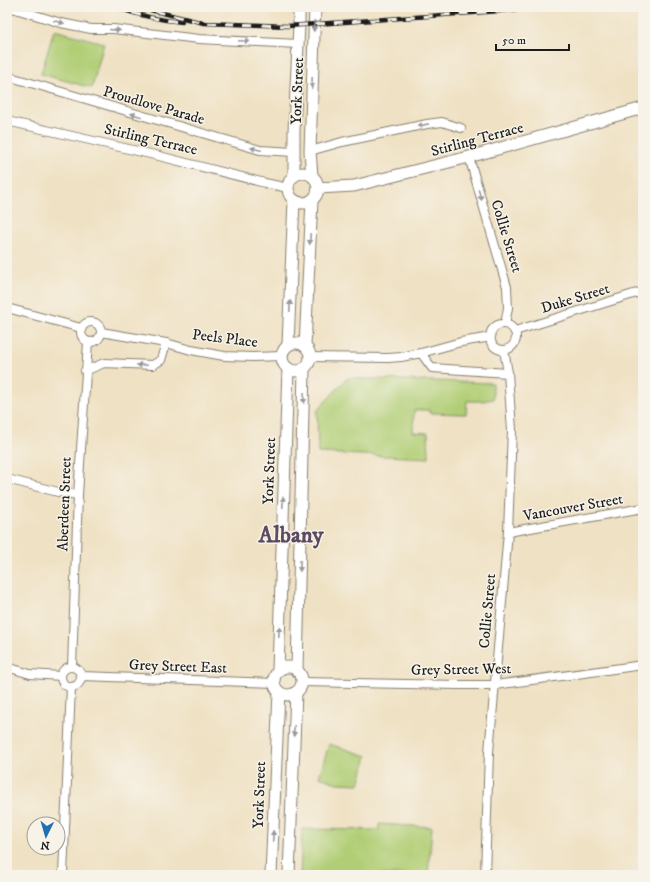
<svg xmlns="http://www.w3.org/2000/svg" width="650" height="882" viewBox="0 0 650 882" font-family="'IM FELL DW Pica',serif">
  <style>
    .green { fill: #b0ce75; stroke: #667548 }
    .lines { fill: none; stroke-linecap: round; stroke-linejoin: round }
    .minor-casing { stroke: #867e70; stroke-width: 10 }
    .secondary-casing { stroke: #867e70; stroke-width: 13 }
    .minor { stroke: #fff; stroke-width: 8 }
    .secondary { stroke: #fff; stroke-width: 11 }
    .rail-casing { stroke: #1c1c1c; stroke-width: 4.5 }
    .rail { stroke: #f7f3e8; stroke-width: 3; stroke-dasharray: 9; stroke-linecap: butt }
    .oneway { fill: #999 }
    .labels { text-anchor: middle; stroke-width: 3; stroke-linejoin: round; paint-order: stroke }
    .street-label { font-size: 15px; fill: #1c1c1c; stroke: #f7f3e8 }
    .town-label { font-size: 23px; font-weight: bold; fill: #5b4a61; stroke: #f7f3e8 }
  </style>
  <rect width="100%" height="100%" fill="#f7f3e8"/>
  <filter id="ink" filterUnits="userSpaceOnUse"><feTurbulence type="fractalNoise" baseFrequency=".025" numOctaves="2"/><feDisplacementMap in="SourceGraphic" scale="8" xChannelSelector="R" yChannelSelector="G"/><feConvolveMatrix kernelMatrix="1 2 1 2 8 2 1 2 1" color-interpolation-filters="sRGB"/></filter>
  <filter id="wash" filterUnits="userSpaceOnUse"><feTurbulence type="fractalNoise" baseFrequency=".012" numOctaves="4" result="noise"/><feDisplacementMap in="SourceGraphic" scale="16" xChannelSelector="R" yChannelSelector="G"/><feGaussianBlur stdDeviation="0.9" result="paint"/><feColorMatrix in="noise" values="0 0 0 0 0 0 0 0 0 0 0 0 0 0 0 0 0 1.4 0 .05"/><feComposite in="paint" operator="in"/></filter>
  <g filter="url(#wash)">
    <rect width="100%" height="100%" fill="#efe1c3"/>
    <g class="green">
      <polygon points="54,30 104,43 92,88 41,74"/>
      <polygon points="347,378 493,383 493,399 482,401 467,401 466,414 429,413 429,410 414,410 413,432 428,433 429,458 318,453 317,411"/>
      <polygon points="329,744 367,756 359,784 337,783 319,777"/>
      <polygon points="379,824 432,827 428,875 300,875 302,829 379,830"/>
    </g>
  </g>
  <g filter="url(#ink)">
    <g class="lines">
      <defs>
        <g id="minor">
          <polyline points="9,7 61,23 91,29 113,29 199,39 298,44"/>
          <polyline points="7,76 260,150 294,152"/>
          <polyline points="7,121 159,156 265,183 288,188"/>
          <polyline points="310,151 342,142 427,124 442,122 461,128"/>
          <polyline points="469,157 507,287 508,308 505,324"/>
          <polyline points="7,308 81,328"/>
          <circle cx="91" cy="332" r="10"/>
          <circle cx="503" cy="337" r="13"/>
          <polyline points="515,331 643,291"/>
          <polyline points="101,332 166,343 191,350 224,356 253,357 282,356"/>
          <polyline points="421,353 432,368 508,373"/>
          <polyline points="310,357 388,358 401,357 421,353 461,342 491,337"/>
          <polyline points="85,371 104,363 153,365 161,360 166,343"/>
          <polyline points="7,479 58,492 78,495"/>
          <polyline points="508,532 643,508"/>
          <circle cx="71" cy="677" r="10"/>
          <polyline points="7,667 30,674 61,676"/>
          <polyline points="72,667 78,495 88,342"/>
          <polyline points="82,676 274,683"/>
          <polyline points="302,682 458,685 495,685 643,665"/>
          <polyline points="63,875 71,687"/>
          <polyline points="485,875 489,752 508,532 512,430 508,373 504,350"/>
        </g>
        <g id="secondary">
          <circle cx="303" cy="188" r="15"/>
          <polyline points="294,176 294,131 299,24 299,7"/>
          <polyline points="312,176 310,151 315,7"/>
          <polyline points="318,188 354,186 469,157 643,108"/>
          <circle cx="296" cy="357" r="14"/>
          <polyline points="288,345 294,200"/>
          <polyline points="305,346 312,200"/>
          <circle cx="288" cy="681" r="14"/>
          <polyline points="278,671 288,368"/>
          <polyline points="297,671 304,368"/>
          <polyline points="271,875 279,692"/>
          <polyline points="289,875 296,692"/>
        </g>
      </defs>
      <use href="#minor" class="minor-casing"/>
      <use href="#secondary" class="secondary-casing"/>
      <use href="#minor" class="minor"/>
      <use href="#secondary" class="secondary"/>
      <defs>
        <g id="rail">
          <path d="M115,7C137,15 158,20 182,22"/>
          <polyline points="138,7 204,23 288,26 500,11 536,7"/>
        </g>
      </defs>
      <use href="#rail" class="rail-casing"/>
      <use href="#rail" class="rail"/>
    </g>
    <defs><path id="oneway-solid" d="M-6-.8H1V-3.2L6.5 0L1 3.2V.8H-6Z"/></defs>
    <g class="oneway">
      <use href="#oneway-solid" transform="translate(59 22) rotate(15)"/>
      <use href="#oneway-solid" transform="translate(314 26) rotate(92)"/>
      <use href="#oneway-solid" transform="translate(115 30) rotate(5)"/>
      <use href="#oneway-solid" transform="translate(244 41) rotate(3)"/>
      <use href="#oneway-solid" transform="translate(312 83) rotate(92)"/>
      <use href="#oneway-solid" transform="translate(136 115) rotate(-164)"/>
      <use href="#oneway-solid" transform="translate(423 125) rotate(169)"/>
      <use href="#oneway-solid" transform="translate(256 149) rotate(-166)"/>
      <use href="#oneway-solid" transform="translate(480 195) rotate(73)"/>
      <use href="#oneway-solid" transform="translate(310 239) rotate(93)"/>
      <use href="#oneway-solid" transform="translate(290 306) rotate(-88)"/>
      <use href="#oneway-solid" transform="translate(142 365) rotate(-177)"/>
      <use href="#oneway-solid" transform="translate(304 398) rotate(91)"/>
      <use href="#oneway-solid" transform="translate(283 502) rotate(-88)"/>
      <use href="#oneway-solid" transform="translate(300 566) rotate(91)"/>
      <use href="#oneway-solid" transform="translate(279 632) rotate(-88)"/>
      <use href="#oneway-solid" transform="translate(294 731) rotate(92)"/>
      <use href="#oneway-solid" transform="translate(273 836) rotate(-88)"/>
    </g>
  </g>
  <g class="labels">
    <g class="street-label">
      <text transform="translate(297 91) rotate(-88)" y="5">York Street</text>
      <text transform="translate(154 105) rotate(16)" y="5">Proudlove Parade</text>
      <text transform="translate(151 139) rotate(13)" y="5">Stirling Terrace</text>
      <text transform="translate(477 139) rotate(-15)" y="5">Stirling Terrace</text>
      <text transform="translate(507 236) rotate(73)" y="5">Collie Street</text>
      <text transform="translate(575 298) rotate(-17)" y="5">Duke Street</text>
      <text transform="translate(225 338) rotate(7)" y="5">Peels Place</text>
      <text transform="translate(269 471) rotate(-88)" y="5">York Street</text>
      <text transform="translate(64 504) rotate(-88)" y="5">Aberdeen Street</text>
      <text transform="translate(573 507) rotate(-10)" y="5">Vancouver Street</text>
      <text transform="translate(487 611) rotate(-85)" y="5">Collie Street</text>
      <text transform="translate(178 666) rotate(2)" y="5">Grey Street East</text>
      <text transform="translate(461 669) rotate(-1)" y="5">Grey Street West</text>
      <text transform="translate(259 795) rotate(-88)" y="5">York Street</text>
    </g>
    <g class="town-label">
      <text x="291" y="542">Albany</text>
    </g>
  </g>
  <rect width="650" height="882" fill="none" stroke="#f7f3e8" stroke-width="24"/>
  <g transform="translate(46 836) rotate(185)"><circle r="19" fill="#f7f3e8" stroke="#9f9d96"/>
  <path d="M0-3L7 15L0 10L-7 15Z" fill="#1f6fb2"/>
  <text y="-6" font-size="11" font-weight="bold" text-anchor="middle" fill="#1c1c1c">N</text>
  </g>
  <path d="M496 44v6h73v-6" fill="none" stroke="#1c1c1c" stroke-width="2"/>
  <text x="502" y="44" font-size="12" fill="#1c1c1c" stroke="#f7f3e8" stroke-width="3" paint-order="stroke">50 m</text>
</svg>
